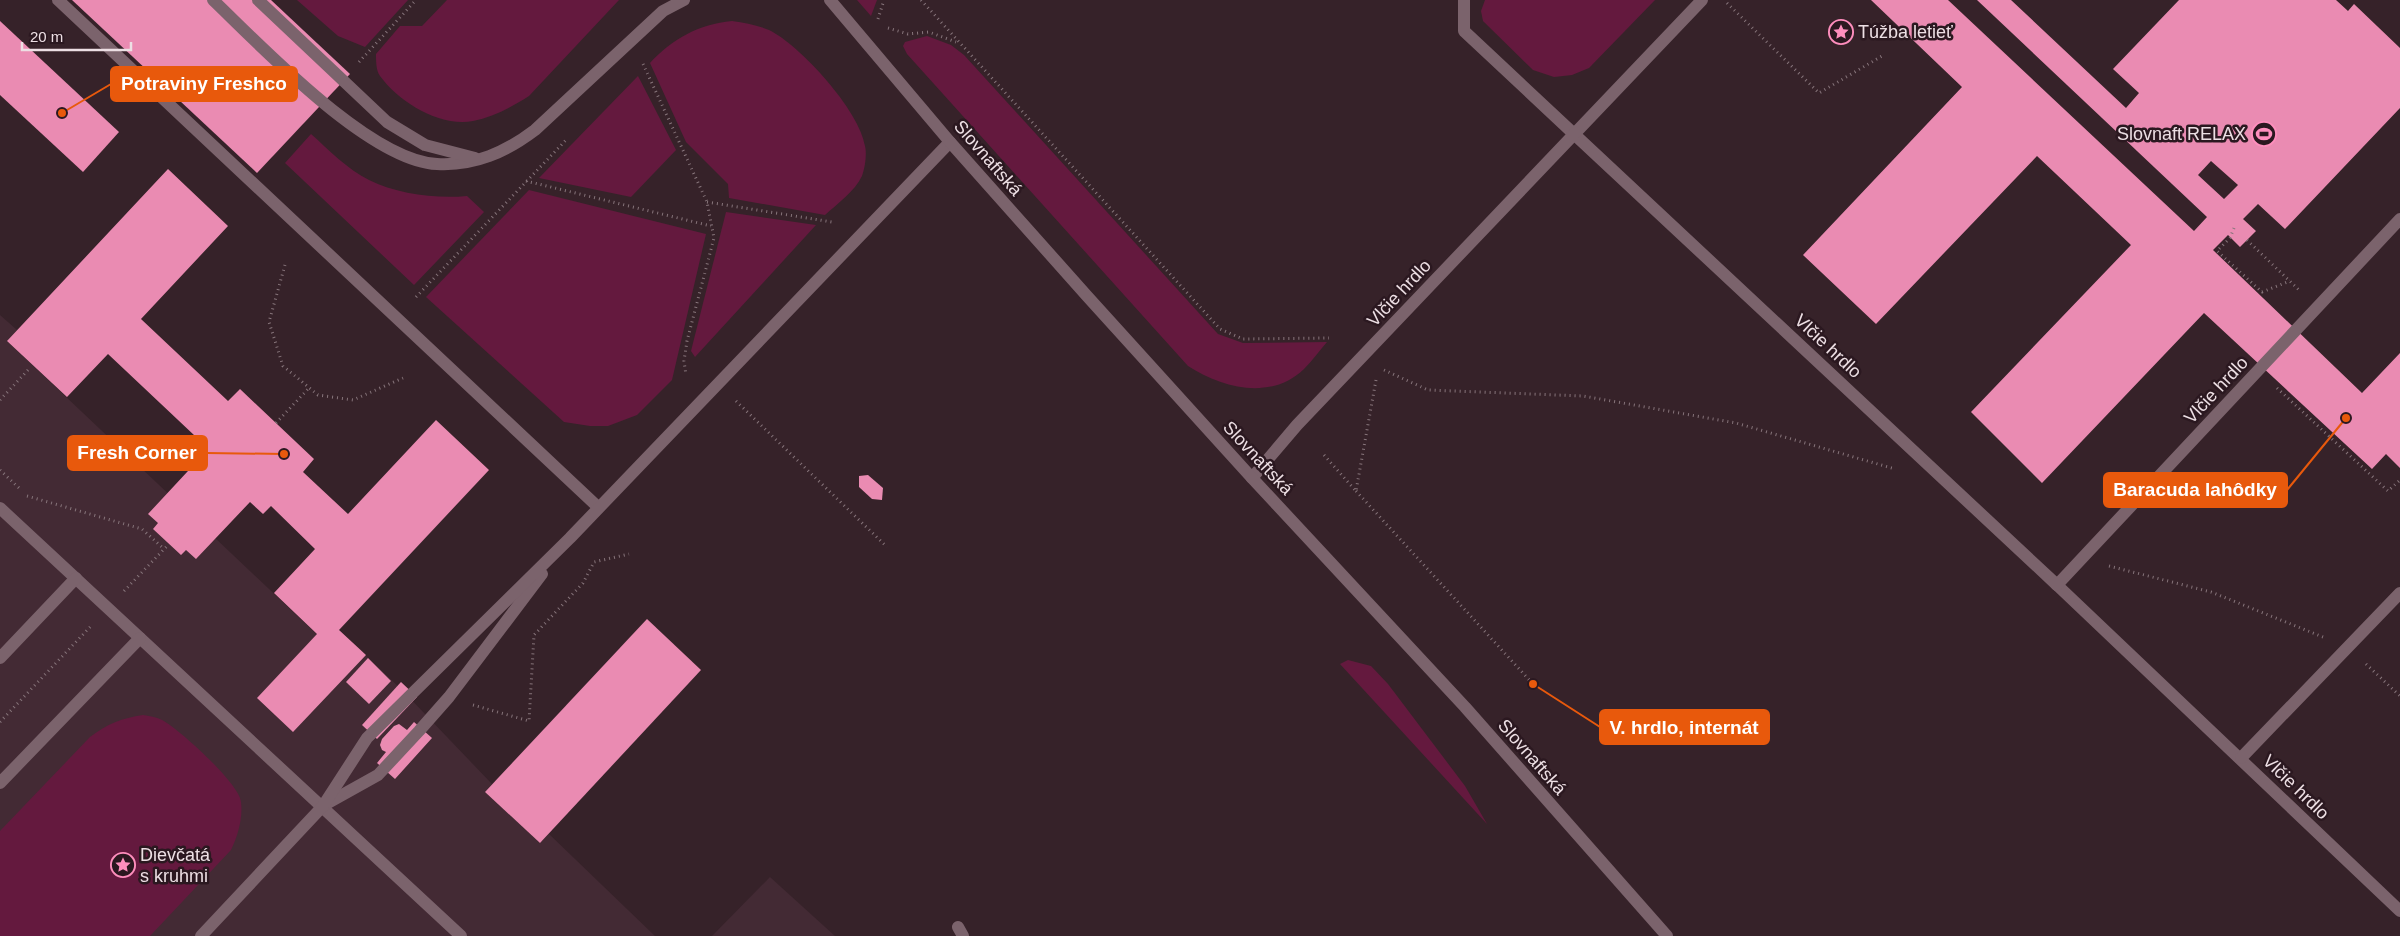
<svg xmlns="http://www.w3.org/2000/svg" width="2400" height="936" viewBox="0 0 2400 936" font-family="Helvetica,sans-serif">
  <style>
    .built { fill: #432a34 }
    .green { fill: #64193e }
    .building { fill: #ea8bb2; fill-rule: evenodd }
    .lines { fill: none; stroke-linecap: round; stroke-linejoin: round }
    .path { stroke: #87757b; stroke-width: 3; stroke-dasharray: 1 4; stroke-linecap: butt }
    .lane { stroke: #7b636c; stroke-width: 12 }
    .street { stroke: #7b636c; stroke-width: 12 }
    .secondary { stroke: #7b636c; stroke-width: 12 }
    .labels { text-anchor: middle; stroke-width: 5; stroke-linejoin: round; paint-order: stroke }
    .poi-label { font-size: 18px; fill: #eddfe4; stroke: #2b1820; text-anchor: start }
    .street-label { font-size: 18px; fill: #eddfe4; stroke: #2b1820 }
    .leader { fill: none; stroke: #e8590c; stroke-width: 2 }
    .callout-dot { fill: #e8590c; stroke: #2b1820; stroke-width: 2 }
    .callout { fill: #e8590c; stroke: #e8590c; stroke-width: 2 }
    .callout-label { font-size: 19px; text-anchor: middle; font-weight: bold; fill: #fff }
  </style>
  <rect width="100%" height="100%" fill="#362229"/>
  <g class="built">
    <polygon points="0,315 17,330 7,341 326,643 339,630 403,691 492,784 485,792 540,843 549,834 655,936 0,936"/>
    <polygon points="770,877 835,936 712,936"/>
  </g>
  <g class="green">
    <polygon points="297,0 408,0 365,47 338,36"/>
    <path d="M447,0H619L529,96C512,107 493,117 473,121C439,127 399,102 380,76C376,71 376,60 376,54L400,26H422Z"/>
    <polygon points="857,0 877,0 871,16"/>
    <polygon points="1485,0 1655,0 1589,68 1572,75 1554,77 1533,70 1483,21 1481,11"/>
    <path d="M732,21C745,23 757,25 769,30C800,45 860,111 865,146C867,154 865,168 862,176C855,191 837,204 825,215L729,198L728,184L686,142L650,63C672,39 699,24 732,21Z"/>
    <path d="M927,36L951,45L964,55L1218,334L1243,343L1327,342C1319,351 1312,361 1304,369C1271,401 1222,388 1188,366L907,54L903,46L905,42Z"/>
    <polygon points="638,76 676,150 631,197 539,178"/>
    <path d="M311,134C329,150 347,169 369,180C397,194 436,199 467,196L484,212L414,285L285,163Z"/>
    <polygon points="529,190 706,234 672,380 637,415 608,426 590,426 564,422 426,297"/>
    <polygon points="726,212 816,225 695,357 691,351"/>
    <polygon points="1348,660 1371,666 1388,684 1465,786 1487,824 1340,664"/>
    <path d="M143,715C149,716 156,717 162,720C178,728 240,784 241,802C243,818 238,836 231,850L150,936H0V831L90,737C107,724 122,718 143,715Z"/>
  </g>
  <g class="building">
    <polygon points="72,0 271,0 350,74 257,173"/>
    <path d="M1871,0H1948L2194,231L2207,217L1977,0H2011L2126,108L2139,93L2113,69L2179,0H2336L2348,11L2354,4L2400,48V108L2285,229L2258,204L2243,219L2256,231L2240,247L2228,235L2213,250L2362,393L2400,353V468L2386,454L2372,469L2204,313L2042,483L1971,412L2131,245L2037,156L1876,324L1803,255L1962,87ZM2211,161L2238,185L2224,199L2198,175Z"/>
    <polygon points="0,21 119,132 83,172 0,95"/>
    <polygon points="168,169 228,226 141,319 228,401 240,389 314,459 303,472 348,514 436,420 489,470 339,630 366,655 293,732 257,698 317,634 274,593 315,549 271,506 263,514 250,502 196,559 186,550 181,555 153,529 158,523 148,514 201,457 187,444 195,436 108,354 67,397 7,341"/>
    <polygon points="868,475 883,488 882,500 872,499 859,487 859,476"/>
    <polygon points="647,619 701,670 540,843 485,792"/>
    <polygon points="368,658 391,681 369,704 346,682"/>
    <polygon points="401,682 417,697 377,739 362,725"/>
    <polygon points="414,722 432,738 395,779 377,763 386,752 382,750 380,745 382,739 394,726 399,724 407,730"/>
  </g>
  <g class="lines">
    <g class="path">
      <polyline points="921,0 1220,329 1243,339 1329,338"/>
      <polyline points="1727,3 1819,93 1882,56"/>
      <polyline points="878,19 884,0"/>
      <polyline points="888,28 908,34 929,32 956,42"/>
      <polyline points="359,62 416,0"/>
      <polyline points="643,64 707,202 714,238 687,341 684,361 686,375"/>
      <polyline points="526,181 711,226"/>
      <polyline points="707,202 832,222"/>
      <polyline points="2234,228 2230,238 2217,251 2262,292 2290,281"/>
      <polyline points="2247,240 2299,290"/>
      <polyline points="285,265 269,322 283,366 318,395 353,400 403,378"/>
      <polyline points="416,297 567,139"/>
      <polyline points="1384,370 1428,390 1583,396 1736,423 1895,469"/>
      <polyline points="2277,388 2388,491 2399,481 2400,482"/>
      <polyline points="0,400 29,369"/>
      <polyline points="736,401 887,547"/>
      <polyline points="276,423 309,388"/>
      <polyline points="1324,455 1356,491 1376,380"/>
      <polyline points="0,470 19,488"/>
      <polyline points="1356,491 1533,684"/>
      <polyline points="27,496 142,529 164,549"/>
      <polyline points="2109,566 2211,592 2323,637"/>
      <polyline points="124,591 169,544"/>
      <polyline points="2366,664 2400,696"/>
      <polyline points="473,705 529,721 534,635 583,583 594,562 629,554"/>
      <polyline points="0,722 91,626"/>
    </g>
    <g class="lane">
      <polyline points="58,0 598,507"/>
      <path d="M213,0C262,47 370,161 437,164C475,166 506,152 535,130L663,11L684,0"/>
      <polyline points="258,0 387,122 425,145 475,158"/>
      <polyline points="1464,0 1464,31 1574,134"/>
      <polyline points="0,508 461,936"/>
      <polyline points="2057,585 2400,911"/>
      <polyline points="0,658 76,578"/>
      <polyline points="2241,758 2400,593"/>
      <polyline points="0,783 140,638"/>
      <polyline points="326,804 378,775 419,731 449,697 542,574"/>
      <polyline points="958,927 963,936"/>
      <polyline points="201,936 323,806 367,738 570,538 950,142"/>
    </g>
    <g class="street">
      <polyline points="1574,134 2057,585 2400,219"/>
      <polyline points="1252,478 1297,425 1702,0"/>
    </g>
    <polyline class="secondary" points="830,0 950,142 1087,296 1252,478 1465,707 1667,936"/>
  </g>
  <defs>
    <symbol id="sight-ring" viewBox="-11 -11 22 22"><circle r="9.5" fill="#2b1820" stroke="#fe8ebd" stroke-width="1.5"/><path d="M0-6L1.8-2.2L6-1.7L2.9 1.2L3.7 5.4L0 3.3L-3.7 5.4L-2.9 1.2L-6-1.7L-1.8-2.2Z" fill="#fe8ebd"/></symbol>
    <symbol id="stadium-ring" viewBox="-11 -11 22 22"><circle r="9.5" fill="#2b1820" stroke="#fe8ebd" stroke-width="1.5"/><path d="M0-5a6.5 5 0 1 0 0 10a6.5 5 0 1 0 0-10ZM-3.5-1.8h7v3.6h-7Z" fill="#fe8ebd"/></symbol>
  </defs>
  <g fill-rule="evenodd">
    <use href="#sight-ring" x="1827" y="18" width="28" height="28"/>
    <use href="#stadium-ring" x="2250" y="120" width="28" height="28"/>
    <use href="#sight-ring" x="109" y="851" width="28" height="28"/>
  </g>
  <g class="labels">
    <g class="poi-label">
      <text x="1858" y="38">Túžba letieť</text>
      <text x="2246" y="140" text-anchor="end">Slovnaft RELAX</text>
      <text x="140" y="861">Dievčatá<tspan x="140" dy="21">s kruhmi</tspan></text>
    </g>
    <g class="street-label">
      <text transform="translate(988 158) rotate(49)" y="6">Slovnaftská</text>
      <text transform="translate(1399 293) rotate(-47)" y="6">Vlčie hrdlo</text>
      <text transform="translate(1828 346) rotate(43)" y="6">Vlčie hrdlo</text>
      <text transform="translate(2216 390) rotate(-47)" y="6">Vlčie hrdlo</text>
      <text transform="translate(1258 458) rotate(47)" y="6">Slovnaftská</text>
      <text transform="translate(1532 757) rotate(49)" y="6">Slovnaftská</text>
      <text transform="translate(2296 787) rotate(44)" y="6">Vlčie hrdlo</text>
    </g>
  </g>
  <path class="leader" d="M62 113L111 84M284 454L207 453M2346 418L2287 490M1533 684L1600 727"/>
  <g class="callout-dot">
    <circle cx="62" cy="113" r="5"/>
    <circle cx="284" cy="454" r="5"/>
    <circle cx="2346" cy="418" r="5"/>
    <circle cx="1533" cy="684" r="5"/>
  </g>
  <g class="callout">
    <rect x="111" y="67" width="186" height="34" rx="5"/>
    <rect x="68" y="436" width="139" height="34" rx="5"/>
    <rect x="2104" y="473" width="183" height="34" rx="5"/>
    <rect x="1600" y="710" width="169" height="34" rx="5"/>
  </g>
  <g class="callout-label">
    <text x="204" y="90">Potraviny Freshco</text>
    <text x="137" y="459">Fresh Corner</text>
    <text x="2195" y="496">Baracuda lahôdky</text>
    <text x="1684" y="734">V. hrdlo, internát</text>
  </g>
  <path d="M22 42v8h109v-8" fill="none" stroke="#eddfe4" stroke-width="2.5"/>
  <text x="30" y="42" font-size="15" fill="#eddfe4" stroke="#2b1820" stroke-width="4" paint-order="stroke">20 m</text>
</svg>
